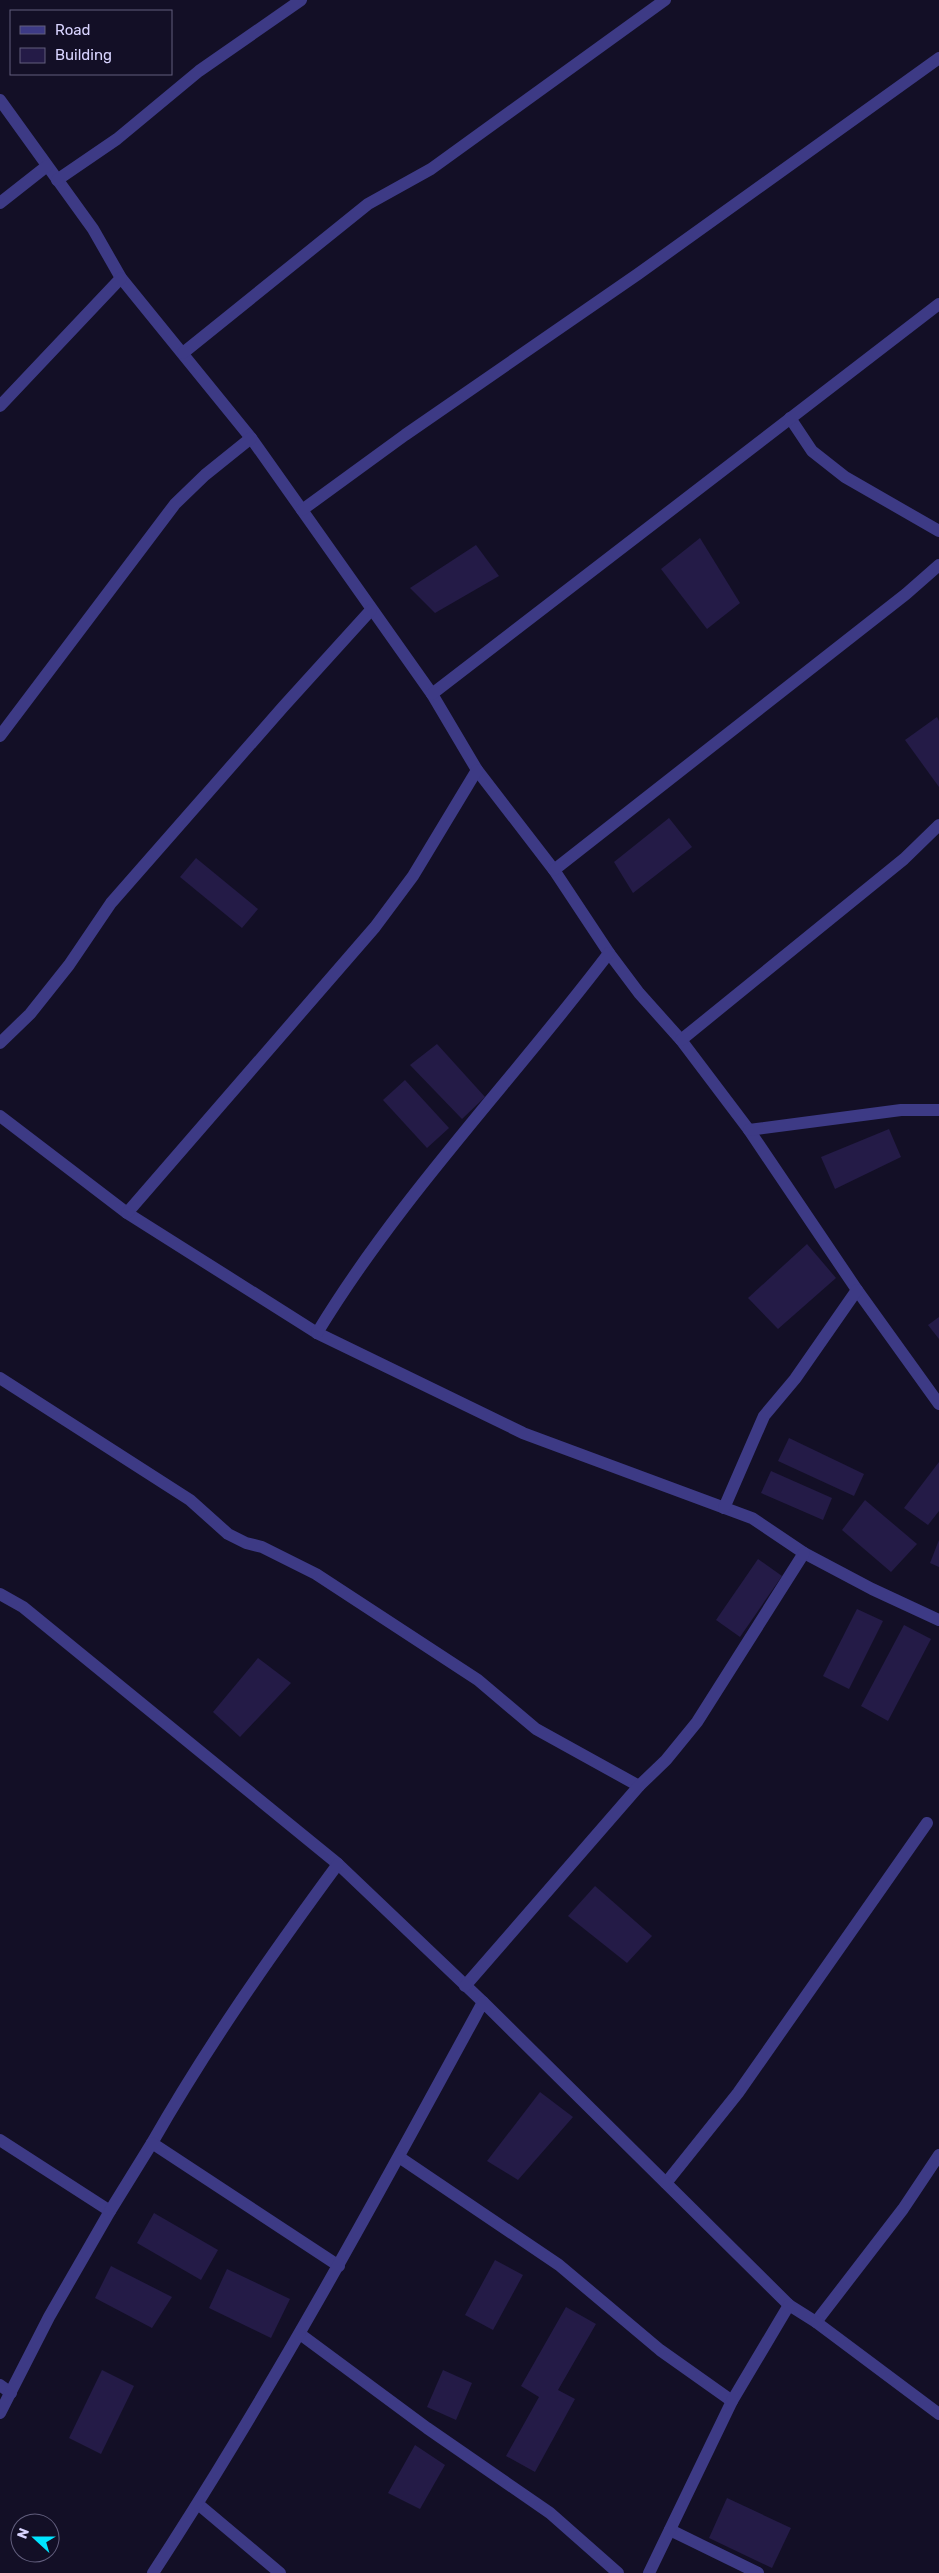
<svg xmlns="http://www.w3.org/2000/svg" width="939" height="2573" viewBox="0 0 939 2573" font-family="Rubik,sans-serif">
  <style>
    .building { fill: #241b47 }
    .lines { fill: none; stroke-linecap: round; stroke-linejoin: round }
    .minor { stroke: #3d3a85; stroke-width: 12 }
  </style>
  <rect width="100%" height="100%" fill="#130f26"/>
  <g class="building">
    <polygon points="700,538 740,603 707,629 661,569"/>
    <polygon points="476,545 499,576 435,613 410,588"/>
    <polygon points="937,717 939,721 939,787 905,740"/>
    <polygon points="669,818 692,847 633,893 614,862"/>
    <polygon points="196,858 258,909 242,928 180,877"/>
    <polygon points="437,1044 485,1097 462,1119 410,1065"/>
    <polygon points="405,1080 449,1128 427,1148 383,1100"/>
    <polygon points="889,1129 901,1157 835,1189 821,1157"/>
    <polygon points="807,1244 836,1278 778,1329 748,1298"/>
    <polygon points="939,1317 939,1339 928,1325"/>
    <polygon points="789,1438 864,1474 854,1496 778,1461"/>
    <polygon points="939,1462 939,1511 928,1525 904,1508"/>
    <polygon points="771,1471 832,1498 823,1520 761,1493"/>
    <polygon points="865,1500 917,1544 891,1572 842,1530"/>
    <polygon points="939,1540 939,1567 930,1563"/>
    <polygon points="758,1559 782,1576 740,1637 716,1620"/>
    <polygon points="857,1609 883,1621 849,1689 823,1676"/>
    <polygon points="904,1625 931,1639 888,1721 861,1706"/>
    <polygon points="258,1658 291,1683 240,1737 213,1712"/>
    <polygon points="595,1886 652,1936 627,1963 568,1916"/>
    <polygon points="540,2092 573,2117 518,2180 487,2161"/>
    <polygon points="154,2213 218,2250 201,2280 137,2243"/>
    <polygon points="495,2260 523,2275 493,2330 465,2315"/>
    <polygon points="111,2266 172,2297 152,2328 95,2298"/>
    <polygon points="227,2269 290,2299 271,2338 209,2308"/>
    <polygon points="566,2307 596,2324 558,2390 575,2399 535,2472 506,2456 539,2397 521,2386"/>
    <polygon points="102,2370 134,2386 101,2454 69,2438"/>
    <polygon points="443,2370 472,2383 456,2420 427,2407"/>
    <polygon points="415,2445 445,2465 420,2509 388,2493"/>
    <polygon points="727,2498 791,2528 772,2568 709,2538"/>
  </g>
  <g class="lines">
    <g class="minor">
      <polyline points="0,100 93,229 121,278 251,438 302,510 432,694 477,770 554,870 609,953 639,993 681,1040 749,1130 857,1290 939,1404"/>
      <polyline points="57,180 117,139 199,71 301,0"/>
      <polyline points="0,203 47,166"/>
      <polyline points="183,353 368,204 431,169 665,0"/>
      <polyline points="0,406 121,278"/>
      <polyline points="790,418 812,451 845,477 939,531"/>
      <polyline points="302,510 405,435 638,274 939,58"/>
      <polyline points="432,694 939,304"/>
      <polyline points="0,736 175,504 205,475 251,438"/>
      <polyline points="554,870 906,594 939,565"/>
      <polyline points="681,1040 904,859 939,825"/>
      <polyline points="0,1043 30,1014 69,965 111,903 283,707 371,610"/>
      <polyline points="0,1116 127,1213 317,1333 523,1433 752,1518 804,1553 872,1589 939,1620"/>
      <polyline points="749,1130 901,1110 939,1110"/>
      <polyline points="127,1213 375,927 413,876 477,770"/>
      <path d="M317,1333C400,1196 513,1080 609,953"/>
      <polyline points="0,1378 190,1500 228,1534 246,1543 262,1547 316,1574 478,1680 536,1729 639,1786"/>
      <polyline points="724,1508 764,1416 795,1379 857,1290"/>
      <polyline points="0,1594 23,1607 338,1864 483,2002"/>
      <polyline points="465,1986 639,1786 666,1760 697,1722 804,1553"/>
      <polyline points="0,2140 110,2211"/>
      <path d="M152,2143C208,2045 271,1955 338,1864"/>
      <polyline points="399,2157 559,2265 660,2350 732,2401"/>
      <polyline points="666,2183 738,2093 927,1823"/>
      <polyline points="816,2322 903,2209 939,2155"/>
      <polyline points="300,2334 427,2428 550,2513 618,2573"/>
      <polyline points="0,2385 11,2393"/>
      <polyline points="0,2413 49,2317 110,2211 152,2143 339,2266"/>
      <polyline points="198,2504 280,2573"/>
      <polyline points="670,2530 758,2573"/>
      <path d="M153,2573C273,2389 378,2195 483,2002L789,2305"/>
      <polyline points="649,2573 732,2401 789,2305 816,2322 939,2414"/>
    </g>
  </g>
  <rect x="10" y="10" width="162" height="65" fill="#130f26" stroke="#625e7d"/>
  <rect x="20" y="26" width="25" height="8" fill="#3d3a85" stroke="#625e7d"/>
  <text x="55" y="35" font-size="15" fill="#d9d4ff">Road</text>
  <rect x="20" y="48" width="25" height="15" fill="#241b47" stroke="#625e7d"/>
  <text x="55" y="60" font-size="15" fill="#d9d4ff">Building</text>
  <g transform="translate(35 2538) rotate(291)"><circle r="24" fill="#130f26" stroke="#625e7d"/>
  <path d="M0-4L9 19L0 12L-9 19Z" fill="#00e5ff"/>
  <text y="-8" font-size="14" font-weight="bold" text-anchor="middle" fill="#d9d4ff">N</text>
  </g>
</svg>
